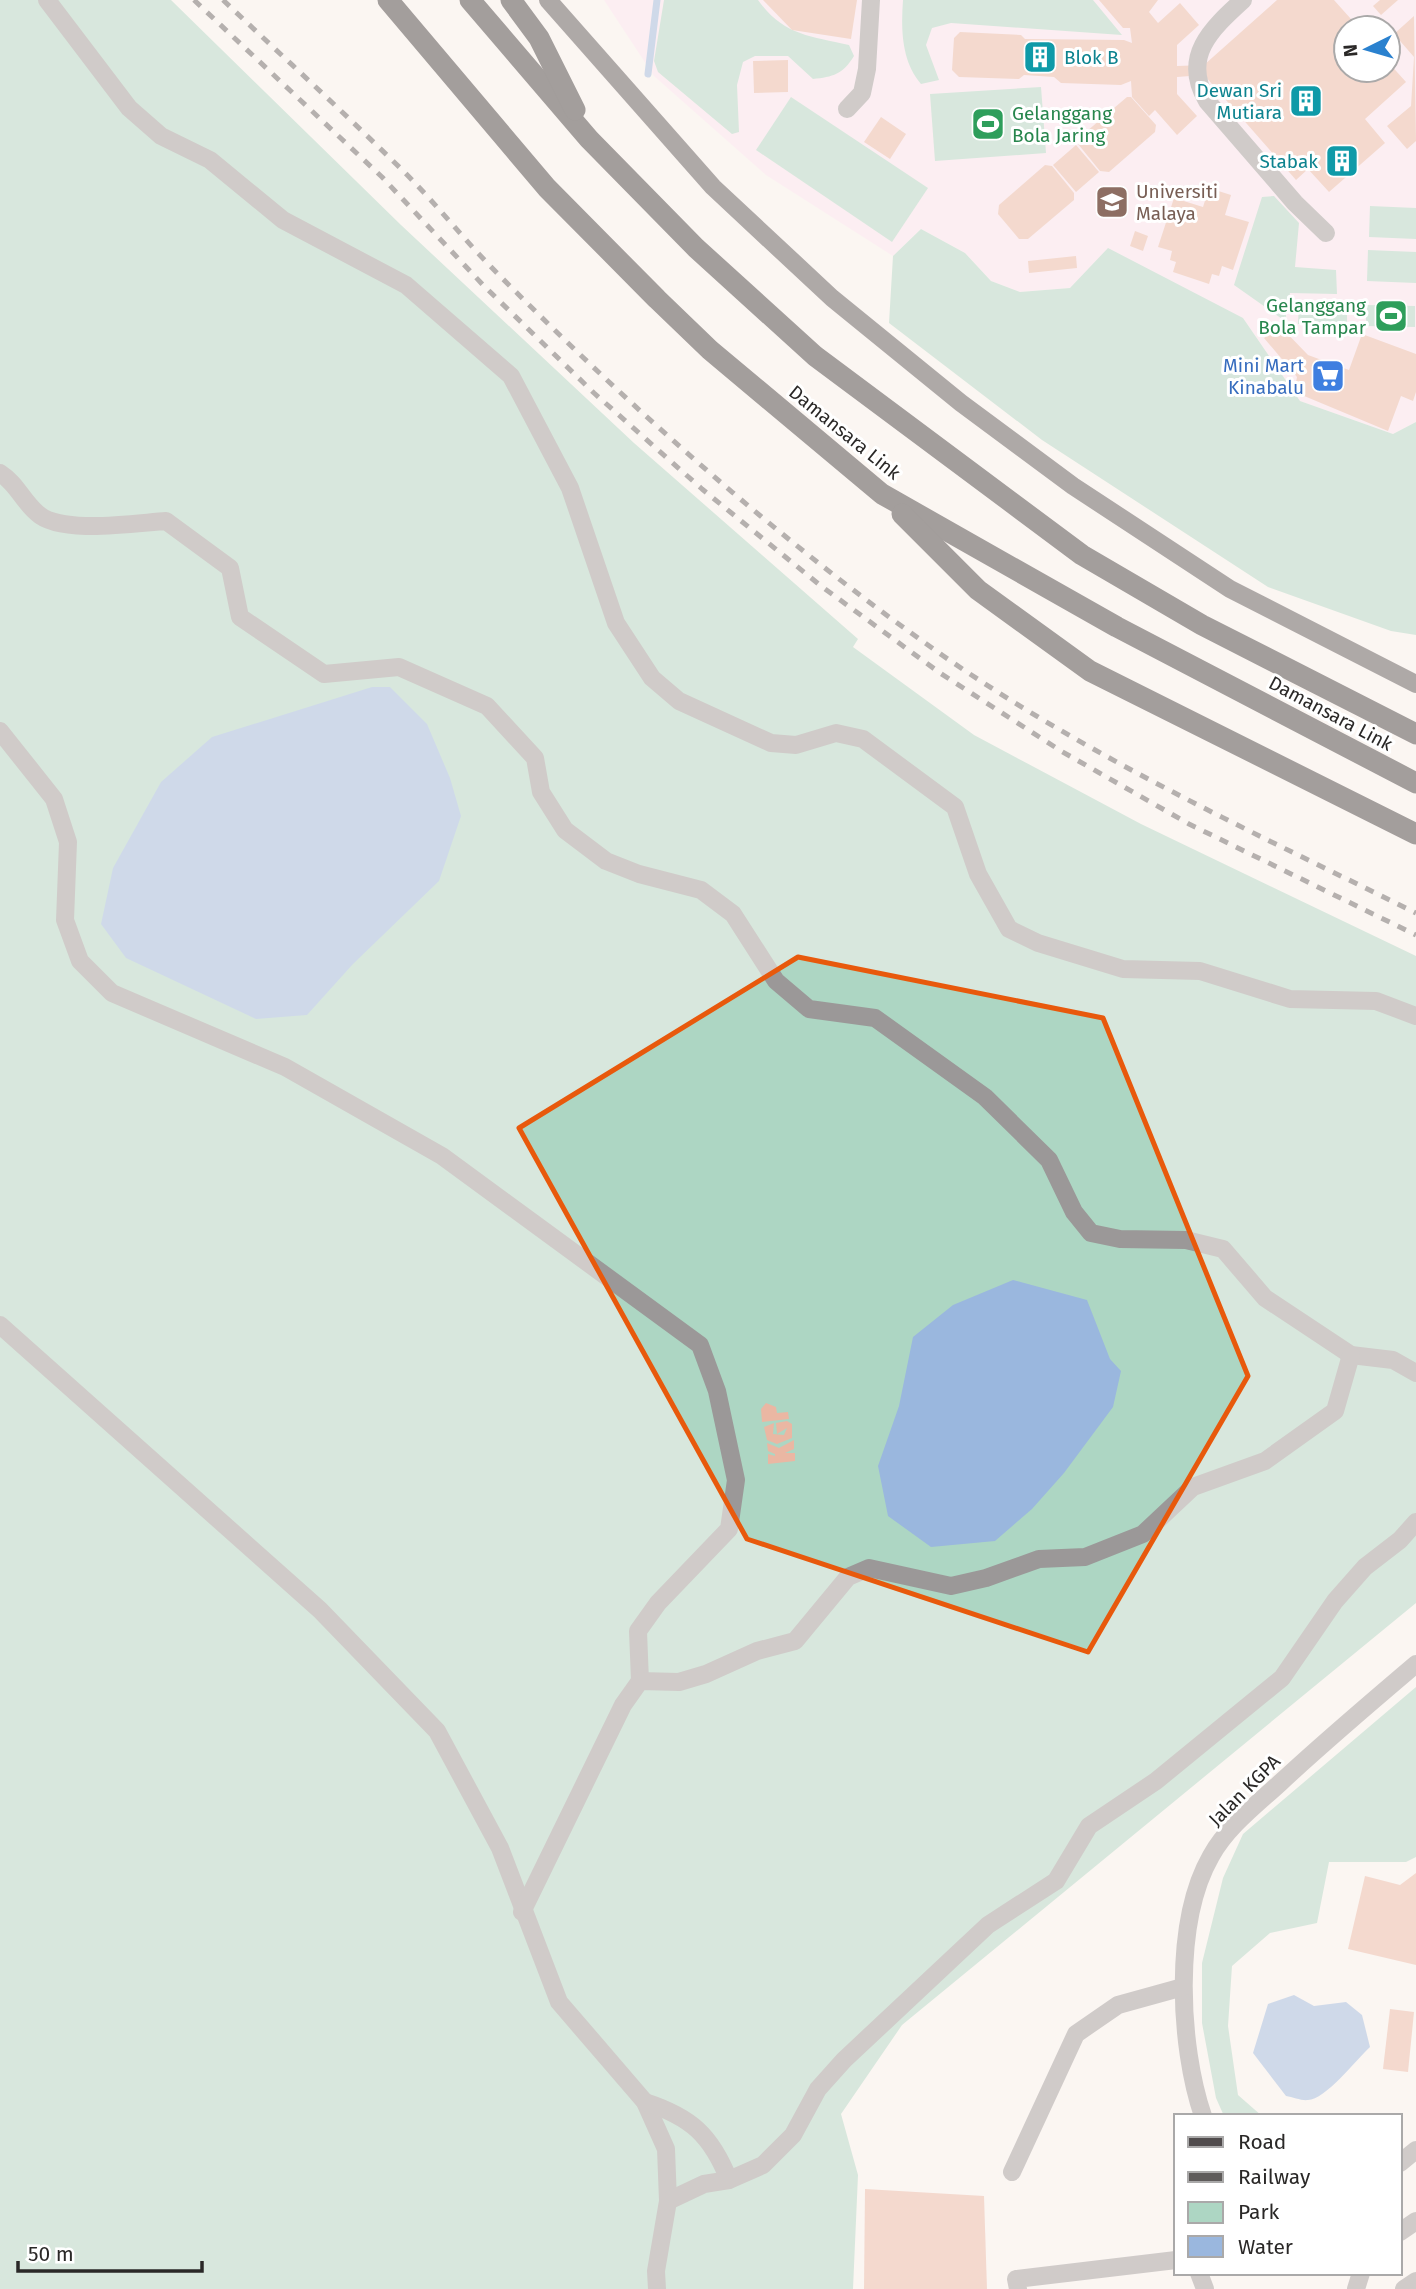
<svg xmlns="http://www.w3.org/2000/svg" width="1416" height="2289" viewBox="0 0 1416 2289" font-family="'Fira Sans',sans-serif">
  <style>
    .education { fill: #fce5f2; fill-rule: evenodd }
    .green { fill: #add6c3 }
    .water { fill: #9ab7de }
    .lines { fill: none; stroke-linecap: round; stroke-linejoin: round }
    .stream { stroke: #9ab7de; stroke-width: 7 }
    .building { fill: #eab7a3 }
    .minor { stroke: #9b9898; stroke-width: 18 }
    .major { stroke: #514c4d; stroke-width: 18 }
    .highway { stroke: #383333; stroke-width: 21 }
    .rail { stroke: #5f5c5b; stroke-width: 5; stroke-dasharray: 9 9; stroke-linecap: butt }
    .marked { fill: none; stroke: #e8590c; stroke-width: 5; stroke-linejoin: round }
    .labels { text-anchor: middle; stroke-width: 6; stroke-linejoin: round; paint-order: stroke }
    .culture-label { font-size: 19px; fill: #0d838f; stroke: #fff; text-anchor: end }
    .leisure-label { font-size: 19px; fill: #27864d; stroke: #fff; text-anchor: start }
    .education-label { font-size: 19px; fill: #785e54; stroke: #fff; text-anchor: start }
    .shop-label { font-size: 19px; fill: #366cbe; stroke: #fff; text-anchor: end }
    .street-label { font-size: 19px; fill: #2a2827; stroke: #fff }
  </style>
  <rect width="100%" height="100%" fill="#fbf5f2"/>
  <path class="education" d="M604,0H1416V422L1393,434L1300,401L1243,318L1070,288L1020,292L991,281L965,253L921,229L893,256L766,175L654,76ZM1346,28H1388V70H1346Z"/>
  <g class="green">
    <polygon points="0,0 171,0 401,225 634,443 858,639 853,647 974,735 1141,824 1416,956 1416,1603 902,2025 841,2114 858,2175 853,2289 0,2289"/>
    <path d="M664,0H758C783,35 809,36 849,45L854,56C843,74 833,77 813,79L788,56H755L743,62L737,85L739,132L732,134L658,72L654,61Z"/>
    <path d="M903,0H1093L1122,35L951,23L932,28L926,45L939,80L921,84C901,61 901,28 903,0Z"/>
    <polygon points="1041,87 1046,153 935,161 930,94"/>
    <polygon points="791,97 928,188 892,242 756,150"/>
    <polygon points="1274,196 1299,223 1295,267 1336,270 1337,294 1290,293 1285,321 1234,285 1262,197"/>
    <polygon points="1370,206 1416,208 1416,239 1369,237"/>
    <polygon points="921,229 965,253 991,281 1020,292 1070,288 1108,248 1243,318 1300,401 1393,434 1416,422 1416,635 1391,631 1268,587 1042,440 889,323 893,256"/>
    <polygon points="1368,250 1416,252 1416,283 1367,281"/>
    <polygon points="1299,303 1347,304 1347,325 1298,324"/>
    <polygon points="1366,305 1415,306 1415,327 1366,326"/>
    <polygon points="1416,1687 1416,1857 1406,1862 1329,1862 1317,1923 1270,1933 1232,1966 1228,2026 1238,2095 1262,2116 1224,2116 1216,2098 1202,2023 1202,1963 1223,1878 1243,1834"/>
  </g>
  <g class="water">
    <polygon points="372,687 390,687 427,724 450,778 461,816 439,881 353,964 307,1015 256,1019 126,958 101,924 113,868 161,782 212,737"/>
    <polygon points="1013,1280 1087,1300 1110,1359 1121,1371 1113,1407 1064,1473 1032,1509 995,1541 931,1547 888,1516 878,1466 899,1406 913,1337 953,1305"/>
    <path d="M1294,1995L1314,2006L1346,2002L1362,2015L1370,2047C1356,2060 1325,2100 1308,2100C1302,2101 1293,2097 1286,2096L1253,2053L1268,2004Z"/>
  </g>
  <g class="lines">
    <polyline class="stream" points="648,74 657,0"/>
  </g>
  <g class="building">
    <polygon points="763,0 857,0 851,39 792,30"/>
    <polygon points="1099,0 1158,0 1149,12 1158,23 1180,3 1199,25 1177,45 1177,66 1204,65 1277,0 1334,0 1359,28 1346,28 1346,70 1388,70 1388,62 1406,82 1365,119 1385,143 1329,192 1308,169 1296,180 1204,75 1177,77 1177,94 1197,116 1177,135 1155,110 1149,116 1132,97 1131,81 1121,85 1061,83 1054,77 1024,75 1019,79 959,77 952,70 954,38 960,32 1021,35 1025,39 1124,40 1132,43 1130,28 1123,28"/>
    <polygon points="1380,0 1398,0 1381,15 1373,6"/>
    <polygon points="1414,16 1416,141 1407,149 1387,126 1411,106 1414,57 1394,34"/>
    <polygon points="788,60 788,92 754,93 753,61"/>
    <polygon points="1127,97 1131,97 1156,125 1155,132 1109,172 1100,171 1078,144 1080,137"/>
    <polygon points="881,117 906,134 890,159 864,142"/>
    <polygon points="1076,145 1099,172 1076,192 1053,165"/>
    <polygon points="1045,165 1052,166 1074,193 1074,200 1028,239 1019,239 998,214 999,205"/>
    <polygon points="1209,188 1231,195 1225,215 1249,222 1233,270 1222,266 1219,276 1212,274 1209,284 1173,272 1176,262 1170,260 1172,251 1158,247 1174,198 1203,207"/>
    <polygon points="1135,231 1148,236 1143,251 1130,246"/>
    <polygon points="1076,256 1077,268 1029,273 1028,261"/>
    <polygon points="1280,326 1308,355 1349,370 1362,334 1416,354 1416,392 1413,401 1401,396 1388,431 1297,393 1300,383 1296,382 1297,377 1264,338"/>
    <polygon points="766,1403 776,1407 777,1413 788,1412 789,1419 762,1422 761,1409"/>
    <polygon points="787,1421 792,1424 792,1438 777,1444 767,1440 764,1427 774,1423 773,1434 784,1435 787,1428 777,1434 776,1423"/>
    <polygon points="794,1440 794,1449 785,1453 795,1453 795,1461 768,1464 768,1454 775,1456 775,1454 768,1451 767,1443 779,1448"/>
    <polygon points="1416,1873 1416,1965 1348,1949 1365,1876 1400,1885"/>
    <polygon points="1390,2009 1414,2012 1408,2072 1383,2069"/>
    <polygon points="865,2189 984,2196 987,2289 864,2289"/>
  </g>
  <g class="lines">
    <g class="minor">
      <polyline points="47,0 129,108 161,136 210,160 283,220 406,285 511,376 570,488 616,623 652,678 679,701 771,743 796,745 836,733 863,739 955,807 978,874 1009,929 1038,943 1123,969 1200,971 1290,999 1376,1001 1416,1016"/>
      <path d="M1243,0C1211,29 1181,57 1207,101L1295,203L1326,233"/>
      <polyline points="847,109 862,93 867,69 871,0"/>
      <path d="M0,473C17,484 22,500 37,513C60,535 135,523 166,521L230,568L240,617L324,674L399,667L487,706L535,758L541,792L565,830L606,861L639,874L701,890L733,914L776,981L809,1009L875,1018L985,1097L1049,1160L1074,1212L1091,1233L1120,1239L1186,1240L1223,1249L1265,1298L1351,1355L1393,1360L1416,1373"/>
      <polyline points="0,731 54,799 68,842 65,920 80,961 112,993 285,1067 442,1156 700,1345 717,1391 736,1480 729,1529 658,1603 638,1631 640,1681"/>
      <polyline points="0,1325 320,1610 437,1731 500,1848 559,2002 645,2102 666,2149 668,2201 656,2271 657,2289"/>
      <polyline points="522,1912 623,1705 640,1681 679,1682 706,1674 757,1651 795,1641 848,1577 869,1568 951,1586 986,1578 1039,1559 1085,1557 1143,1534 1193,1487 1265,1461 1335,1411 1351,1355"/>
      <path d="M645,2102C691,2117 711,2135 729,2180"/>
      <path d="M1203,2116C1179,2046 1173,1922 1211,1856C1227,1827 1256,1805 1280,1783C1324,1742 1370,1703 1416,1664"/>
      <polyline points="1400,2163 1416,2150"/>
      <polyline points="1012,2172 1076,2034 1118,2005 1183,1987"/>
      <polyline points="668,2201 704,2184 729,2180 763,2165 793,2135 818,2089 844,2060 988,1925 1056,1881 1089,1826 1156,1781 1282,1678 1335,1601 1365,1567 1400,1540 1416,1522"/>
      <polyline points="1400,2232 1416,2221"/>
      <polyline points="1199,2273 1205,2289"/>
      <polyline points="1018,2289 1016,2279 1176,2260"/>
      <polyline points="1356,2289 1361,2273"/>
      <polyline points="1404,2289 1416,2281"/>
    </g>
    <polyline class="major" points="548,0 713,187 832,298 961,403 1073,486 1230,589 1416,684"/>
    <g class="highway">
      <polyline points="388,0 547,188 657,299 710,350 882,494 1117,627 1416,783"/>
      <polyline points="470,0 589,139 696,248 815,356 1082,555 1202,625 1416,734"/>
      <polyline points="511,0 539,38 575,110"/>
      <polyline points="902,514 978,590 1090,671 1416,834"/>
    </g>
    <g class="rail">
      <polyline points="194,0 382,177 484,286 594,393 702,489 821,586 940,673 1061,751 1189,824 1416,935"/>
      <path d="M223,0C280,54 338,107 394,162C431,197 462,238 498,274C635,412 782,543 942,655C1090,758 1255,833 1416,913"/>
    </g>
  </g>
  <path d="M0 0H1416V2289H0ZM798,957L1103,1018L1248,1376L1088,1652L747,1539L519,1128Z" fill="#fbf5f2" fill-opacity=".55" fill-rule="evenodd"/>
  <path class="marked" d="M798,957L1103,1018L1248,1376L1088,1652L747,1539L519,1128Z"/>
  <defs>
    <symbol id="building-square" viewBox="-11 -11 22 22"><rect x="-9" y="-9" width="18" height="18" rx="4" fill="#0f9aa8" stroke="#fff"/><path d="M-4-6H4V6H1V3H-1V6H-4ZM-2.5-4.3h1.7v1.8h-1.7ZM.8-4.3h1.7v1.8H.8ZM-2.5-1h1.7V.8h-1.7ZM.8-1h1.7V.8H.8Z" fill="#fff"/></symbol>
    <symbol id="stadium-square" viewBox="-11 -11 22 22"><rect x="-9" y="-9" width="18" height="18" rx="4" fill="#2e9e5b" stroke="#fff"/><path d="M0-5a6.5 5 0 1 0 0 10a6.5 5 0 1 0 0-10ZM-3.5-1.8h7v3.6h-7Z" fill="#fff"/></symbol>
    <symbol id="university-square" viewBox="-11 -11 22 22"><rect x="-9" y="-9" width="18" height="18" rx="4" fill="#8d6e63" stroke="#fff"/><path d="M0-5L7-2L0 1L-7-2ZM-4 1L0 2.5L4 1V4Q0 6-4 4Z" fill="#fff"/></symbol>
    <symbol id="supermarket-square" viewBox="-11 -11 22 22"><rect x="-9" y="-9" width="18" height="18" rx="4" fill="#3f7fe0" stroke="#fff"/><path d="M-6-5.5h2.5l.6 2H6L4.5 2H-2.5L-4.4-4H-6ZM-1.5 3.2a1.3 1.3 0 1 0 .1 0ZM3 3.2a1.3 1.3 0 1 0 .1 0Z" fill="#fff"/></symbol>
  </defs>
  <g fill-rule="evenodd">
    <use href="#building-square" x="1021" y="38" width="38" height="38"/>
    <use href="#building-square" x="1287" y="82" width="38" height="38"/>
    <use href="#stadium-square" x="969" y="105" width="38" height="38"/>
    <use href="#building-square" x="1323" y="142" width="38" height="38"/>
    <use href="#university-square" x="1093" y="183" width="38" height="38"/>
    <use href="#stadium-square" x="1372" y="297" width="38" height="38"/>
    <use href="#supermarket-square" x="1309" y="357" width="38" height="38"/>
  </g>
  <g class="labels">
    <g class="culture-label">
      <text x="1064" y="64" text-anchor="start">Blok B</text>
      <text x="1282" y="97">Dewan Sri<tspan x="1282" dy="22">Mutiara</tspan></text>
      <text x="1318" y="168">Stabak</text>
    </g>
    <g class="leisure-label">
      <text x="1012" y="120">Gelanggang<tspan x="1012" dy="22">Bola Jaring</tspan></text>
      <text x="1366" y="312" text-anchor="end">Gelanggang<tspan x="1366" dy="22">Bola Tampar</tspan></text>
    </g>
    <g class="education-label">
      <text x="1136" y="198">Universiti<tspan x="1136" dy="22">Malaya</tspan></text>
    </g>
    <g class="shop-label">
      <text x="1304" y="372">Mini Mart<tspan x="1304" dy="22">Kinabalu</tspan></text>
    </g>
    <g class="street-label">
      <text transform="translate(845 432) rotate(39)" y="7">Damansara Link</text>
      <text transform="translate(1331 713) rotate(28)" y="7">Damansara Link</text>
      <text transform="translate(1244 1790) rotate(-45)" y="7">Jalan KGPA</text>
    </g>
  </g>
  <rect x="1174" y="2114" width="228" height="161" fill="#ffffff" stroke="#aaa9a9" stroke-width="2"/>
  <rect x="1188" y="2137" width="35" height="10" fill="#514c4d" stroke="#aaa9a9" stroke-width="2"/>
  <text x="1238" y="2149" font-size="21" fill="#2a2827">Road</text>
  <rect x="1188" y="2172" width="35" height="10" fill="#5f5c5b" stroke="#aaa9a9" stroke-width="2"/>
  <text x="1238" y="2184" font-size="21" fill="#2a2827">Railway</text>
  <rect x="1188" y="2202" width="35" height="21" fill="#add6c3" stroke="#aaa9a9" stroke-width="2"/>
  <text x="1238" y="2219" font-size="21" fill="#2a2827">Park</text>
  <rect x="1188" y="2236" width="35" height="21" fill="#9ab7de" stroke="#aaa9a9" stroke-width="2"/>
  <text x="1238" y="2254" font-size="21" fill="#2a2827">Water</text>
  <g transform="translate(1367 49) rotate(265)"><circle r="33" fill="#ffffff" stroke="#aaa9a9" stroke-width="2"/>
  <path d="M0-5L12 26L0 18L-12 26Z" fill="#2a81cf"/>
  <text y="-10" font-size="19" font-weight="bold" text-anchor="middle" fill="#2a2827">N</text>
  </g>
  <path d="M18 2261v10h184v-10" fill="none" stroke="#2a2827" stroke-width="3.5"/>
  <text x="28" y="2261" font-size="21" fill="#2a2827" stroke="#ffffff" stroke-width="5" paint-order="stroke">50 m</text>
</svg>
